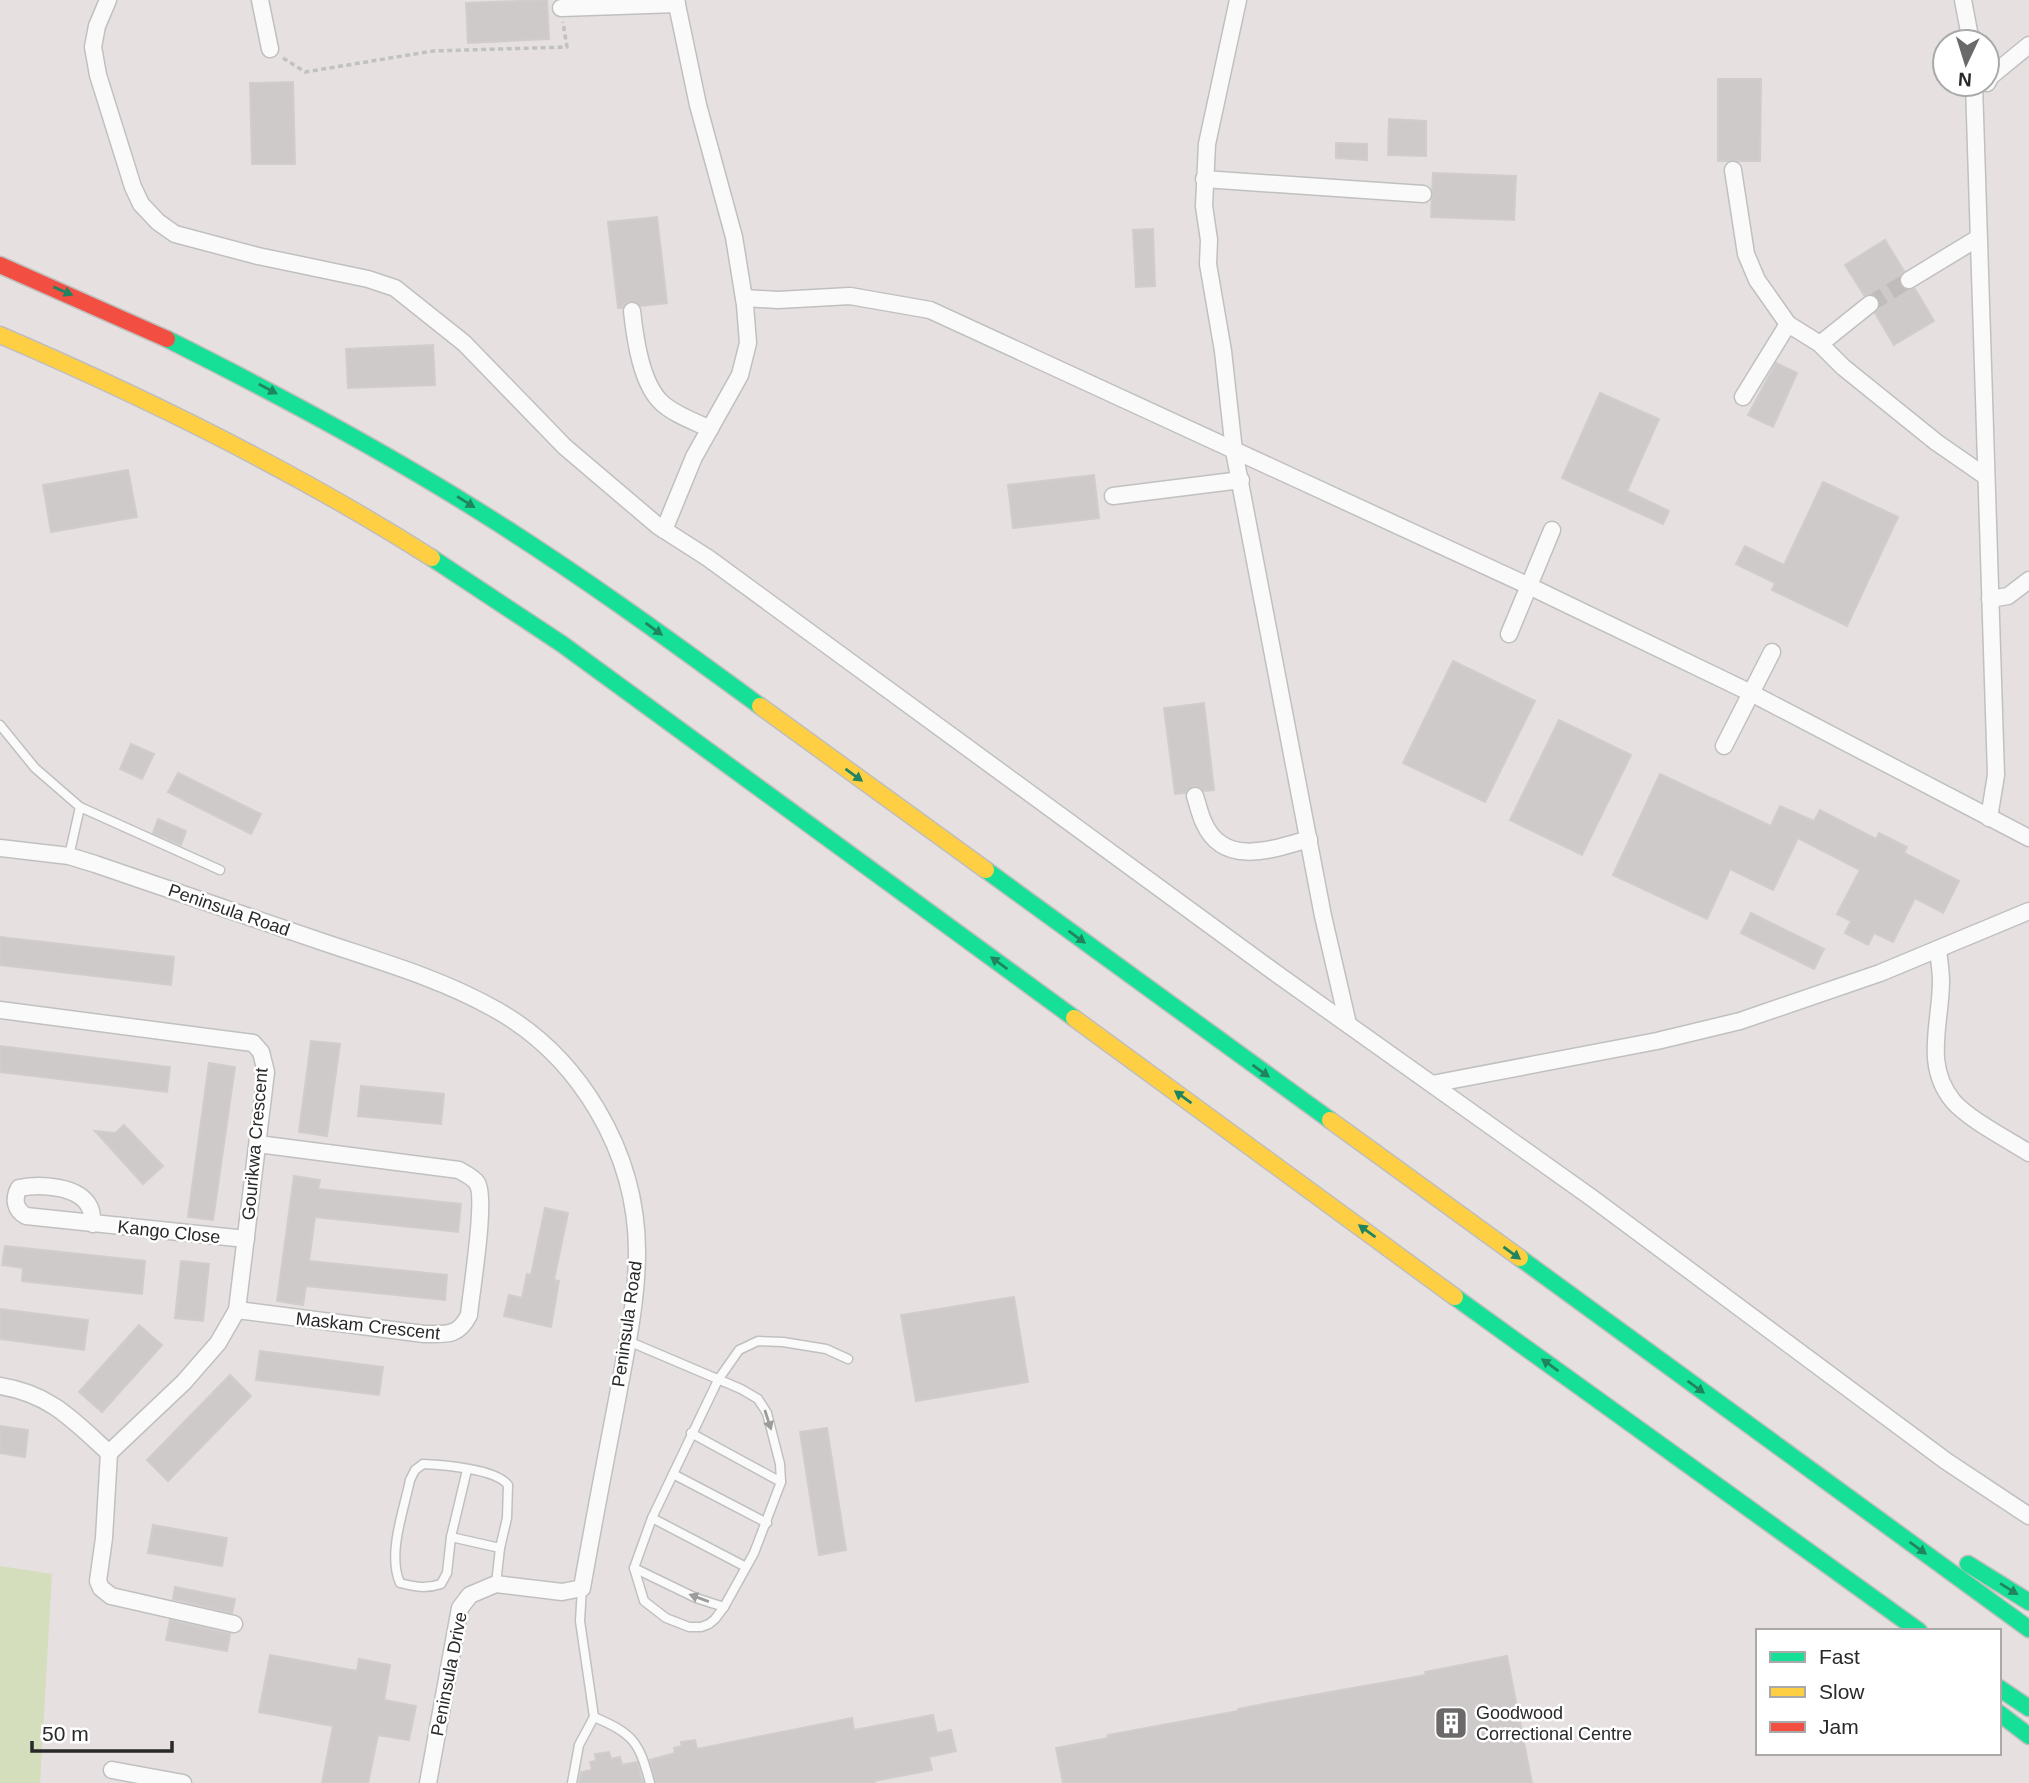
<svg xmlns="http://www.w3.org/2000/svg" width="2029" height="1783" viewBox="0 0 2029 1783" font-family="Arial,sans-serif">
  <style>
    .green { fill: #d4debc }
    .building { fill: #cecac9; stroke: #d1cdcc; stroke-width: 2 }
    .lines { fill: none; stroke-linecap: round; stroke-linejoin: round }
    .street-tunnel { stroke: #c0bcbb; stroke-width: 16; stroke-dasharray: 16 8; stroke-linecap: butt }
    .lane-casing { stroke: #c0c0c0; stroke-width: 11 }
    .street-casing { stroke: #c0c0c0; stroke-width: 19 }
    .fast-casing { stroke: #bfbebd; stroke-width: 19 }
    .slow-casing { stroke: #bfbebd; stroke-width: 19 }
    .jam-casing { stroke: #bfbebd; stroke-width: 19 }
    .path { stroke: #c1c1c1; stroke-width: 3.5; stroke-dasharray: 5 3.5; stroke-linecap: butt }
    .lane { stroke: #fbfafa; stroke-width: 8 }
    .street { stroke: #fbfafa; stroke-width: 16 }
    .fast { stroke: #16e098; stroke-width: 16 }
    .slow { stroke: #ffcf43; stroke-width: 16 }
    .jam { stroke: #f24e42; stroke-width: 16 }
    .oneway { fill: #208460 }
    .oneway2 { fill: #9c9c9c }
    .labels { text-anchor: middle; stroke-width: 5; stroke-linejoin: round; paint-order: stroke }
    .street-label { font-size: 18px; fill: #292929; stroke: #fff }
    .poi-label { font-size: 18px; fill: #292929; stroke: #fff; text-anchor: start }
  </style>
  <rect width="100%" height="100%" fill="#e6e1e0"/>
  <polygon class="green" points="0,1566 52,1574 40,1783 0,1783"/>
  <g class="building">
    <polygon points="547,0 549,39 468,43 466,3"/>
    <polygon points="1718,79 1761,79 1760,161 1718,161"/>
    <polygon points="293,82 295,164 252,164 250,83"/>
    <polygon points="1389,119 1426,121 1426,156 1388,155"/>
    <polygon points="1336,143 1367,144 1367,160 1336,158"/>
    <polygon points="1433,173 1516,176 1514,220 1431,217"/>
    <polygon points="657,217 667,303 641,306 631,301 625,303 622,308 618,308 608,222"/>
    <polygon points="1153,229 1155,286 1136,287 1133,230"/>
    <polygon points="1885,240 1904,271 1900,276 1900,285 1905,289 1915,289 1934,321 1894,345 1875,313 1880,307 1879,298 1873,294 1864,295 1845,265"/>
    <polygon points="433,345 435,385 348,388 346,349"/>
    <polygon points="1776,363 1797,373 1773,427 1748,415"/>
    <polygon points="1600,393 1659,419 1627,491 1669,511 1663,524 1562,478"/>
    <polygon points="128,470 137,517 51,532 43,485"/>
    <polygon points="1094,475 1099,518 1013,528 1008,485"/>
    <polygon points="1823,482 1898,517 1847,626 1772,590 1775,583 1736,564 1745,546 1784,565"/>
    <polygon points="1453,661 1535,701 1485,802 1403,763"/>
    <polygon points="1204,703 1214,790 1204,791 1198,786 1193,786 1185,793 1175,794 1164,708"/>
    <polygon points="1559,720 1631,755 1582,855 1510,820"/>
    <polygon points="131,744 154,754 142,779 120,769"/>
    <polygon points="178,773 261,814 251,834 168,792"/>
    <polygon points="1660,774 1771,826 1780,806 1814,821 1820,810 1876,839 1879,833 1907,847 1904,853 1959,881 1943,913 1915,898 1893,942 1874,933 1868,945 1845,933 1851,921 1837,914 1860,870 1798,838 1773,890 1730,869 1707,919 1613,875"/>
    <polygon points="158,819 186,831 181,845 153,833"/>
    <polygon points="1751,913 1824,949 1814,969 1741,933"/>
    <polygon points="0,937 174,957 171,985 0,965"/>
    <polygon points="311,1041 340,1044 327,1136 299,1132"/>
    <polygon points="0,1046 170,1067 167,1092 0,1072"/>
    <polygon points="209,1063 235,1067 213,1220 188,1217"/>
    <polygon points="361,1086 444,1094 441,1124 358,1116"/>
    <polygon points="124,1125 163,1166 143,1184 95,1131 115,1133"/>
    <polygon points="294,1176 320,1180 318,1189 461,1204 458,1232 315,1217 309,1261 447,1275 445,1300 306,1286 303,1305 277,1301"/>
    <polygon points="545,1208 568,1213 554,1280 559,1281 551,1327 504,1316 509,1295 522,1298 527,1274 531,1275"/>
    <polygon points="5,1246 145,1261 142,1294 22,1281 23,1268 2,1265"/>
    <polygon points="181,1261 209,1264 203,1321 175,1318"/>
    <polygon points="1014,1297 1028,1382 916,1401 901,1315"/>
    <polygon points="0,1309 88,1320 84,1350 0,1339"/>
    <polygon points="139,1325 162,1345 102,1412 79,1392"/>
    <polygon points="260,1351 383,1367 379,1395 256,1380"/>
    <polygon points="230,1375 251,1396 168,1481 147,1460"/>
    <polygon points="0,1426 28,1430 25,1457 0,1453"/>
    <polygon points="827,1428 846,1550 819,1555 800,1432"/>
    <polygon points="153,1525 227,1538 222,1566 148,1553"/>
    <polygon points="175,1587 235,1599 232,1613 173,1599"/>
    <polygon points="170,1620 230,1634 227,1651 166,1640"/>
    <polygon points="270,1655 357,1671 359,1659 390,1665 384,1700 416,1706 409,1740 378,1735 368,1783 322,1783 333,1726 259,1712"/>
    <polygon points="1507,1656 1532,1783 1063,1783 1056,1748 1108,1738 1108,1735 1238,1711 1238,1709 1269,1703 1426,1675 1425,1672"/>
    <polygon points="933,1715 937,1733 951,1730 956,1751 929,1757 932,1770 874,1781 875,1783 656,1783 650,1760 675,1753 674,1748 682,1746 681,1742 695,1740 697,1749 852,1718 854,1730"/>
    <polygon points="609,1752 611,1759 620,1757 622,1765 637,1762 643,1783 579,1783 581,1772 592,1770 590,1762 596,1761 595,1754"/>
  </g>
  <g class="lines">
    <polyline class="street-tunnel" points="1870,304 1909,280"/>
    <defs>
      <g id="lane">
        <polyline points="0,725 35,768 80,807"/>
        <polyline points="69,856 80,807 220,870"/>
        <polyline points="628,1341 741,1389 758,1399 767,1413 780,1464 781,1482 754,1553 724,1607 696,1598 634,1568"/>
        <polyline points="691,1433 781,1482"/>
        <path d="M467,1470L451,1537L447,1573L441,1584C426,1589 415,1587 400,1583C387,1554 404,1510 410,1480L415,1470L423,1464C444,1465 496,1469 508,1485L507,1518L500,1548L496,1584"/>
        <polyline points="673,1474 767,1523"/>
        <polyline points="652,1518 746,1567"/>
        <polyline points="451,1537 500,1548"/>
        <polyline points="724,1607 715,1619 709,1624 701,1627 689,1627 666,1618 644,1601 634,1568 652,1518 718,1380 739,1350 758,1341 783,1342 826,1349 848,1359"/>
        <path d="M594,1717C634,1734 639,1742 650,1783"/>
        <polyline points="572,1783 579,1745 594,1717 580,1621 582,1588"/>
      </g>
      <g id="street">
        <polyline points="108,0 97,26 93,47 98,75 133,187 141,204 158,222 175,234 258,256 368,279 395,288 464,343 565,447 658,526 708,558 1277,974 1592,1198 1946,1461 2029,1516"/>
        <polyline points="260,0 270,49"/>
        <polyline points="1238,0 1207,144 1204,206 1209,240 1208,264 1223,351 1234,451 1323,916 1348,1024"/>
        <polyline points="1963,0 1971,42"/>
        <polyline points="561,8 677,4"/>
        <polyline points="1987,83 1991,76 2029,45"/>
        <polyline points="1974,84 1996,775 1989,818"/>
        <polyline points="1733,170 1746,254 1757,280 1788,324 1820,344 1843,367 1936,442 1985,476"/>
        <polyline points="1204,179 1423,194"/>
        <polyline points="1909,280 1978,238"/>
        <polyline points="744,298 778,300 850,296 930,310 1529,586 1751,693 2029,838"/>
        <path d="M632,311C635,338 641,384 662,403C675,415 694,421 710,429"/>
        <polyline points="1820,344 1870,304"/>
        <polyline points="1743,397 1788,324"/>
        <polyline points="1113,496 1241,480"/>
        <polyline points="664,530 694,457 740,375 748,343 745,305 734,237 698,105 676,0"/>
        <polyline points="1990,599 2008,596 2029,580"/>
        <polyline points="1509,634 1552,530"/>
        <polyline points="1724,746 1772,652"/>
        <path d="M1195,796C1198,805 1200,815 1204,823C1224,868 1274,849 1309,839"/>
        <path d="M0,848L69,856L95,864C169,890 243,915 317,940C375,960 437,977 491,1007C579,1054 637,1152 637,1252C637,1301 626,1351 617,1400C605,1463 593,1525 582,1588L562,1592L496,1584L470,1595L460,1608L428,1783"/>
        <path d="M1938,949C1939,960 1941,971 1941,981C1941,1023 1923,1065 1953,1101C1968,1119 2009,1140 2029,1153"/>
        <polyline points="0,1010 253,1043 261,1052 266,1072 237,1310 218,1343 184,1382 109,1453"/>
        <polyline points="1432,1084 1657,1041 1740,1021 1880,973 2029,911"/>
        <path d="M93,1224C92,1219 92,1212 90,1208C80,1185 39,1184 19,1188C13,1199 15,1210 26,1216L246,1239"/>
        <path d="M237,1310L424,1334C446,1334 458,1337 469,1315C471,1292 487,1198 477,1183C473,1177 465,1174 459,1170L258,1144"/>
        <path d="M0,1386C50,1394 73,1420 109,1453"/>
        <polyline points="109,1453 104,1538 98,1581 101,1588 111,1596 234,1624"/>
        <polyline points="112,1770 183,1783"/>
      </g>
      <g id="fast">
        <path d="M167,339C273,392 377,447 477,510C575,571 667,638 760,706"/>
        <polyline points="432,558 562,644 1074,1018"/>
        <polyline points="986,870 1330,1120"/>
        <polyline points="1520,1258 2029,1629"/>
        <polyline points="1455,1297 1919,1631"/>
        <polyline points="1968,1564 2029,1602"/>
        <polyline points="1999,1688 2029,1708"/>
        <polyline points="1999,1713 2029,1736"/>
      </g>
      <g id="slow">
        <path d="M0,335C149,399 295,471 432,558"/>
        <polyline points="760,706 986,870"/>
        <polyline points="1074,1018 1455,1297"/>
        <polyline points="1330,1120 1520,1258"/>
      </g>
      <polyline id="jam" points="0,265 167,339"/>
    </defs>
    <use href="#lane" class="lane-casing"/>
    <use href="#street" class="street-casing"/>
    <use href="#fast" class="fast-casing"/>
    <use href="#slow" class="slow-casing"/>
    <use href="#jam" class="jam-casing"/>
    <polyline class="path" points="283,58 305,72 433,51 567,47 563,22"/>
    <use href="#lane" class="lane"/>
    <use href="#street" class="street"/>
    <use href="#fast" class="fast"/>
    <use href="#slow" class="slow"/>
    <use href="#jam" class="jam"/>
  </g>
  <defs><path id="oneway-solid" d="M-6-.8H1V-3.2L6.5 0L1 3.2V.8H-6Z" transform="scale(1.75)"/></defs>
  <g class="oneway">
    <use href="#oneway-solid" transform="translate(63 291) rotate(23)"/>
    <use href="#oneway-solid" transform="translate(268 389) rotate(28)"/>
    <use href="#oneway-solid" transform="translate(466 502) rotate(32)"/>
    <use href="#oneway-solid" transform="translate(654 629) rotate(36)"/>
    <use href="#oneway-solid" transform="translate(854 775) rotate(36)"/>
    <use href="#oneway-solid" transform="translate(1077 937) rotate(36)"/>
    <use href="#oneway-solid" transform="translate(999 963) rotate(-144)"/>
    <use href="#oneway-solid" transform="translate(1261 1071) rotate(36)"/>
    <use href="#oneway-solid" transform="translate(1183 1097) rotate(-144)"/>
    <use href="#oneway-solid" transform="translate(1367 1231) rotate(-144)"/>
    <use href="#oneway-solid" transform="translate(1512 1253) rotate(36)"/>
    <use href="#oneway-solid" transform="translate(1550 1365) rotate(-144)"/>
    <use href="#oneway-solid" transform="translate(1696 1387) rotate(36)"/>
    <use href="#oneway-solid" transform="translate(1918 1548) rotate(36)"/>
    <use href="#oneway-solid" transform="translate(2009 1589) rotate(32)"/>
  </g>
  <g class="oneway2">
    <use href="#oneway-solid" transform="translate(768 1420) rotate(72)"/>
    <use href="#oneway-solid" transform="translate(699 1598) rotate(-160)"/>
  </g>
  <defs>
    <symbol id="building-square" viewBox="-11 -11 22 22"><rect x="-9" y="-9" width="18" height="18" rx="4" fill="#6b6969" stroke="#fff"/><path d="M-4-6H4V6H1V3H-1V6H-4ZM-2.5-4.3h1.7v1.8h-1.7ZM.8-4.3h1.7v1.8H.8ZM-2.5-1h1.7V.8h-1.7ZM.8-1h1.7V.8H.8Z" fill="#fff"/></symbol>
  </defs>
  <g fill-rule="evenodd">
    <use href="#building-square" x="1432" y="1704" width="38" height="38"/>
  </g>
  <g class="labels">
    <g class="street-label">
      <text transform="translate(229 910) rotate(19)" y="6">Peninsula Road</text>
      <text transform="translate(255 1144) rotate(-85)" y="6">Gourikwa Crescent</text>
      <text transform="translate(169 1232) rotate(6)" y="6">Kango Close</text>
      <text transform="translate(627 1324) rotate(-82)" y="6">Peninsula Road</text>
      <text transform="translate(368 1326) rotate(6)" y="6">Maskam Crescent</text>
      <text transform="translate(449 1674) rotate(-79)" y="6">Peninsula Drive</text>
    </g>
    <g class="poi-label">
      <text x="1476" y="1719">Goodwood<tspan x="1476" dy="21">Correctional Centre</tspan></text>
    </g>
  </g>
  <rect x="1756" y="1629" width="245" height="126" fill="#ffffff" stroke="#a9a9a9" stroke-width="2"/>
  <rect x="1770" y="1652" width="35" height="10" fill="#16e098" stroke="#a9a9a9" stroke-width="2"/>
  <text x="1819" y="1664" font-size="21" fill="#292929">Fast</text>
  <rect x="1770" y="1687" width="35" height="10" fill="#ffcf43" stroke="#a9a9a9" stroke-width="2"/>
  <text x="1819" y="1699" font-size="21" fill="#292929">Slow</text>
  <rect x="1770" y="1722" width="35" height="10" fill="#f24e42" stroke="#a9a9a9" stroke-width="2"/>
  <text x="1819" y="1734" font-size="21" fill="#292929">Jam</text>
  <g transform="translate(1966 63) rotate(184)"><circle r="33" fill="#ffffff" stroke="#a9a9a9" stroke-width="2"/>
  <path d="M0-5L12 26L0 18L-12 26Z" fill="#6b6969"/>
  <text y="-10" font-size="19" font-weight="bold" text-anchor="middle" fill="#292929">N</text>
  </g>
  <path d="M32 1741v10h140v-10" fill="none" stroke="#292929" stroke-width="3.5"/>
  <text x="42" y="1741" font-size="21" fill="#292929" stroke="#ffffff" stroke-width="5" paint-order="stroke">50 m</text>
</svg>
